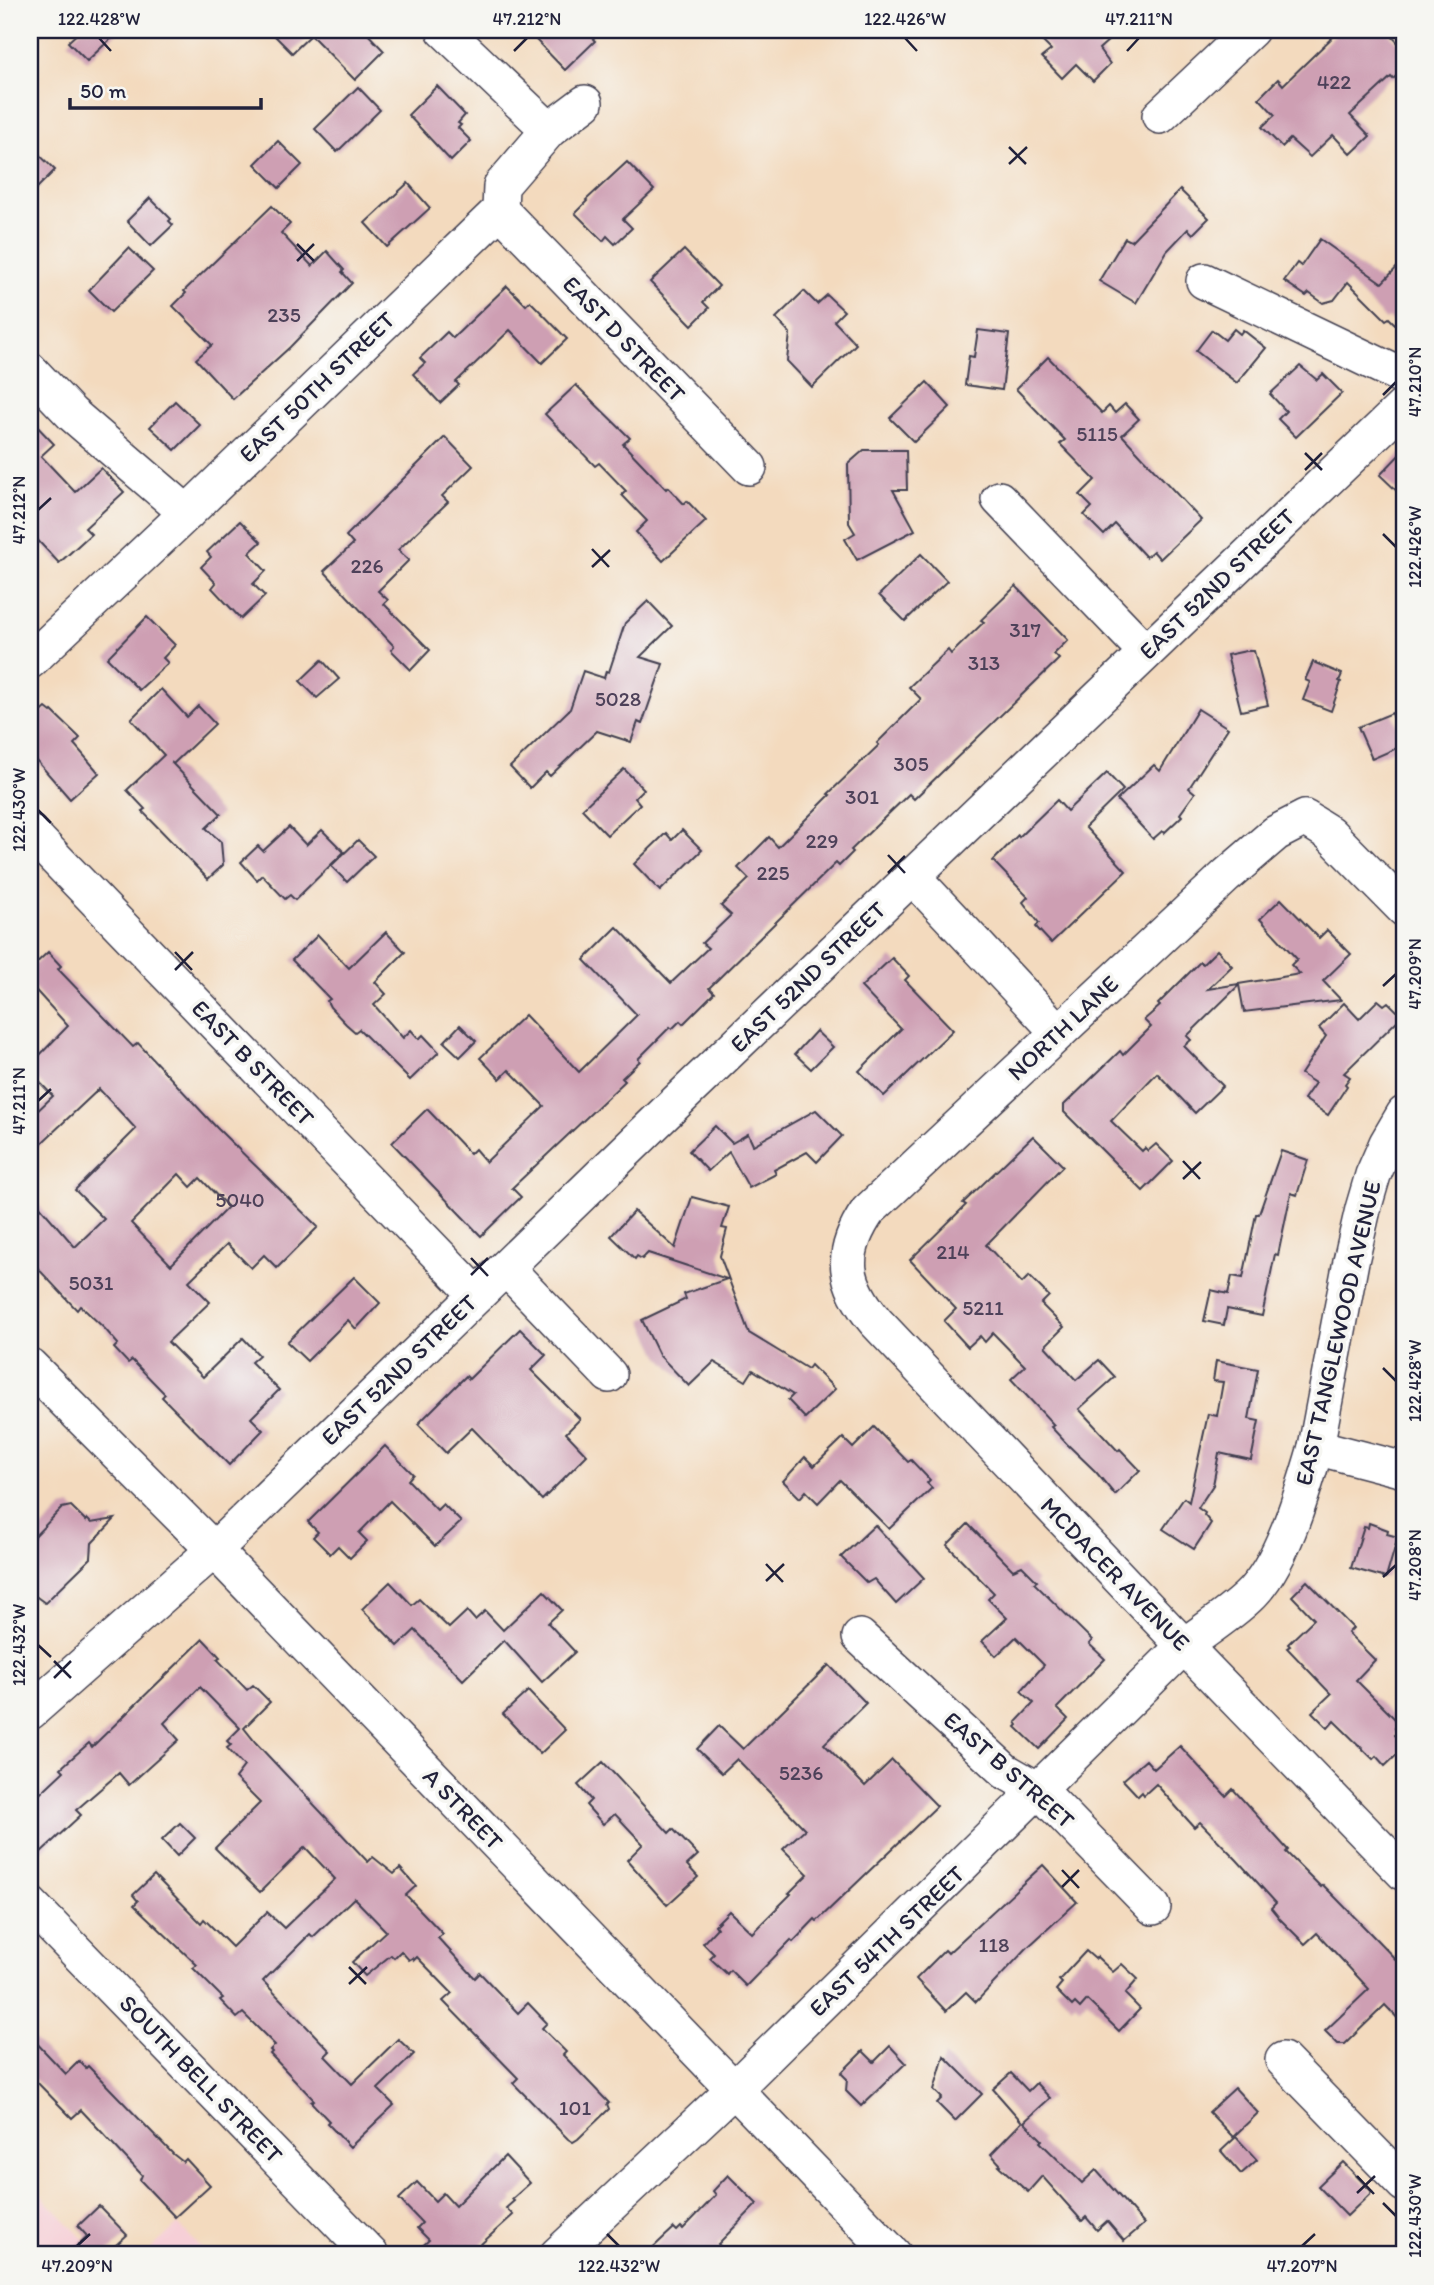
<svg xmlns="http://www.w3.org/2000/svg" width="1434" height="2285" viewBox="0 0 1434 2285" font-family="Itim,sans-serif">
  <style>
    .built { fill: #f6cfd7 }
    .building { fill: #ce9fb3; fill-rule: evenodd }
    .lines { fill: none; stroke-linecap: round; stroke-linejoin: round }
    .minor-casing { stroke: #413e4f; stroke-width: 38 }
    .minor { stroke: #fff; stroke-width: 35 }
    .ticks { fill: none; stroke: #22223b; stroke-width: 2.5 }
    .labels { text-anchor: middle; stroke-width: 7; stroke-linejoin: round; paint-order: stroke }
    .number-label { font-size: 21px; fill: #4d4159 }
    .street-label { font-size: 24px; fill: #22223b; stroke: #f6f6f2 }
    .neatline { fill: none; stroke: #22223b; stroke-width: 2.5 }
    .ticks-label { font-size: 18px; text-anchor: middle; fill: #22223b }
  </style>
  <rect width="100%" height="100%" fill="#f6f6f2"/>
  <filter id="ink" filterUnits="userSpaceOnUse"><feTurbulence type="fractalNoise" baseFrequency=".0143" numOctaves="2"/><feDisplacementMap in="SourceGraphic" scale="14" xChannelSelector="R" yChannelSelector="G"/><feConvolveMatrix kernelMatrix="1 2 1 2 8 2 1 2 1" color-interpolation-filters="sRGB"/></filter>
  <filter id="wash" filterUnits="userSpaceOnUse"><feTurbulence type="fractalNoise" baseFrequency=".00686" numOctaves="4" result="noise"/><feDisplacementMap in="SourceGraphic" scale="28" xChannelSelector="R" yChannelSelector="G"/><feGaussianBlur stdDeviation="1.57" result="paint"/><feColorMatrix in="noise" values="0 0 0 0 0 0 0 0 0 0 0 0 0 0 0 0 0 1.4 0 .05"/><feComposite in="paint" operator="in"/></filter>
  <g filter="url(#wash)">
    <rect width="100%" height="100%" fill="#f3dabe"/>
    <g class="built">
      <polygon points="30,2184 99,2255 30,2255"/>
      <polygon points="178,2224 208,2255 145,2255"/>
    </g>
    <g id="blocks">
      <g class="building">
        <polygon points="81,30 120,30 87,61 68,42"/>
        <polygon points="269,30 364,30 384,51 355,80 311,35 292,53"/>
        <polygon points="546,30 584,30 595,41 565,70 536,40"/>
        <polygon points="1054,30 1120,30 1099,49 1110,64 1093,81 1076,64 1062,78 1042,57 1051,50 1042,41"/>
        <polygon points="1340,30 1386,30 1404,49 1404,69 1393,79 1391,77 1350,115 1370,136 1351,154 1333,135 1310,157 1290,139 1282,147 1262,127 1275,115 1259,98 1278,79 1283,85"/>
        <polygon points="437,86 465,115 458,123 461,125 458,128 471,141 451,161 408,115"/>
        <polygon points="358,87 380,110 337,152 315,129"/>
        <polygon points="278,141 302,165 279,188 255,164"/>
        <polygon points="30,146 55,170 30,195"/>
        <polygon points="627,162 654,190 623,219 632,228 615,244 607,236 603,241 575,213 587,201 586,200"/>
        <polygon points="408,183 430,208 387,247 365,223"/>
        <polygon points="1180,190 1209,218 1193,234 1188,229 1167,251 1136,303 1099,281 1125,238 1131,241"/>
        <polygon points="150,198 171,219 169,221 173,225 151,246 127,221"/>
        <polygon points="272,206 290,224 281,233 312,266 327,251 344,270 342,272 352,283 290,347 233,399 196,359 212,345 173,306 186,293 184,291"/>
        <polygon points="1320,239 1382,283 1404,260 1404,314 1395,324 1389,318 1386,320 1348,282 1334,300 1323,303 1309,293 1306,296 1284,281 1297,263 1301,266"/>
        <polygon points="129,248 153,271 111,312 89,290"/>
        <polygon points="684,250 719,286 703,302 709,308 692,325 650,282"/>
        <polygon points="507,286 526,305 530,301 567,339 542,363 510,330 456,382 459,385 440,403 413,374 425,363 420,358 447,332 453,338"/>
        <polygon points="804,291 817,304 827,295 844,311 834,321 856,344 812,387 787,361 790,333 776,318"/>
        <polygon points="1234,329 1240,334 1243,330 1266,348 1237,383 1196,351 1212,330 1225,340"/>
        <polygon points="978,330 1009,334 1002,390 965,385 969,356 974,357"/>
        <polygon points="1048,357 1102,413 1109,406 1115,413 1125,404 1139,419 1122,435 1201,520 1160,559 1153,551 1146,557 1115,524 1104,535 1084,515 1092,507 1080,495 1095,480 1060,444 1065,440 1016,389"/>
        <polygon points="1300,366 1317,380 1323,374 1342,393 1296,437 1278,419 1286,411 1270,394"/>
        <polygon points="927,382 950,407 914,442 890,418"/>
        <polygon points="576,385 630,438 623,444 666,489 668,487 684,504 687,501 706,521 663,561 636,532 647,521 622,495 626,491 599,463 595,466 545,414"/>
        <polygon points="175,401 200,425 175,450 150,427"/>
        <polygon points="30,419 54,444 41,456 75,492 101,468 124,492 85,528 91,534 59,563 30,532"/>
        <polygon points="445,437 473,466 442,496 448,502 398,550 409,560 378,591 388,600 384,604 430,650 411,670 391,650 394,646 324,571 353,544 346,536"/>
        <polygon points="864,450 906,450 907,490 893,490 915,530 857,560 845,539 855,533 849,523 848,464"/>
        <polygon points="1404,450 1404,498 1380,475"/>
        <polygon points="240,521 261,542 249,553 266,571 253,584 265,596 241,619 212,588 216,583 201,567 211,557 207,552"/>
        <polygon points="921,554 947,581 905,621 879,595"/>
        <polygon points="1016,586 1068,640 1054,654 1059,659 914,799 909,794 851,850 853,852 839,866 836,863 709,988 714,993 683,1024 680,1021 672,1029 670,1027 638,1059 640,1061 622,1078 625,1081 512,1188 521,1197 481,1236 392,1143 427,1109 470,1154 475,1149 486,1162 544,1106 509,1070 500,1079 480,1058 525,1015 579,1072 637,1015 584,960 617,927 671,983 708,948 702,943 731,915 721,906 749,879 738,868 769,837 778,847 830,795 828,794 879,745 877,743 921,699 909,687 948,650 951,654 984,622 981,620"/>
        <polygon points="648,601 672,626 640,657 663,664 642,724 638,722 631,742 597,731 550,776 546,772 530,788 510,767 570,709 583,671 604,678 606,671 609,672 625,623"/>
        <polygon points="147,617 175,645 163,658 168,663 139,690 107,658"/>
        <polygon points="1246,651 1254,651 1268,705 1241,711 1227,655"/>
        <polygon points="322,660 339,679 317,698 300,681"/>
        <polygon points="1313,662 1342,674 1339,681 1341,682 1331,711 1303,700 1310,682 1305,680"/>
        <polygon points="161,689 187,717 198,706 215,724 173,764 171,762 221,814 206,828 221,842 223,865 208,879 142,811 145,809 127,790 164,755 131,719"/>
        <polygon points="46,708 51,712 52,711 80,738 74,744 99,773 70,799 30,753 30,722"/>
        <polygon points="1198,709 1228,728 1189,788 1195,793 1180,814 1182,816 1164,833 1162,831 1153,839 1117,800 1154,765 1160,771"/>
        <polygon points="1392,713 1404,745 1372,759 1358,727"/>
        <polygon points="624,769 644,789 635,798 640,804 607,835 582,809"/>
        <polygon points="1107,773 1123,790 1085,827 1126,871 1051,943 1036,927 1039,923 1023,902 1028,897 993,861 1018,835 1019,837 1057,800 1067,811"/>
        <polygon points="289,827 306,845 322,830 344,852 295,900 290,895 285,899 262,875 257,880 241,862 258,846 263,851"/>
        <polygon points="682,830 702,850 660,891 634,864 666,833 672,840"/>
        <polygon points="358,840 374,856 347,882 331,866"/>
        <polygon points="1281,899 1319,938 1327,930 1351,954 1323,981 1341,1000 1244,1012 1239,985 1187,1036 1191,1040 1184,1046 1223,1086 1195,1113 1157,1073 1111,1121 1142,1151 1145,1148 1148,1151 1156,1144 1173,1161 1143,1191 1064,1112 1064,1105 1120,1051 1123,1055 1151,1027 1144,1020 1160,1006 1158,1004 1200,962 1203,964 1217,950 1232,966 1208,989 1300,974 1291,965 1297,959 1260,919"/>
        <polygon points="386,932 405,952 375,982 386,994 374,1005 403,1038 411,1030 419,1039 423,1035 439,1052 410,1080 359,1029 355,1032 346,1024 330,1007 327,1001 330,999 292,960 318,935 349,968"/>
        <path d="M48,952L61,966L58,969L133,1047L138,1043L217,1128L318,1227L277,1268L264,1255L251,1268L227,1244L189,1281L210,1302L168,1342L203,1377L243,1338L259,1355L251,1362L279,1390L251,1418L263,1430L229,1465L162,1397L165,1394L132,1360L128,1363L114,1348L118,1344L105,1329L86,1311L80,1306L77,1310L30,1260V1195L75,1247L104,1219L75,1190L136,1129L99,1089L30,1154V1118L53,1096L30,1072V1065L68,1026L30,984V969ZM179,1174L191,1187L200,1178L228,1207L171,1265L131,1223Z"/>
        <polygon points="892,958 909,976 905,980 953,1030 884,1096 859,1071 901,1029 861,987"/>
        <polygon points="1378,1000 1384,1005 1388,1002 1402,1016 1344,1073 1350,1077 1345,1084 1347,1086 1328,1115 1304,1099 1315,1083 1301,1074 1326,1036 1319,1028 1344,1003 1359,1019"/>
        <polygon points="460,1025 476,1041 460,1057 444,1042"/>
        <polygon points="816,1031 833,1047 811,1069 795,1054"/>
        <polygon points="816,1110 842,1136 817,1162 807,1152 774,1170 776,1174 749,1188 729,1152 708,1171 689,1151 715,1126 732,1143 748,1134 753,1145"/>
        <polygon points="1033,1136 1063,1166 986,1245 1022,1283 1029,1276 1049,1296 1041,1304 1064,1327 1045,1346 1076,1380 1099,1360 1115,1377 1079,1409 1118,1451 1120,1449 1140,1470 1115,1495 1096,1472 1067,1444 1051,1427 1054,1425 1011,1379 1025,1366 993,1333 985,1342 980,1336 968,1347 944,1321 956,1309 910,1260 966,1205 963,1203"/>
        <polygon points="1281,1151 1308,1160 1297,1195 1291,1193 1278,1255 1275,1254 1262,1316 1227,1309 1224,1325 1204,1321 1211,1290 1228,1294 1232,1276 1243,1278 1256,1214 1259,1214"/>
        <polygon points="692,1197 729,1207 722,1228 727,1229 720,1256 749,1333 808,1369 811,1365 835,1389 805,1418 788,1400 793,1395 753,1370 746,1381 714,1362 689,1386 659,1355 642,1320 686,1299 684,1294 727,1279 648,1253 642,1259 637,1256 635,1259 611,1236 634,1211 675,1248"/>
        <polygon points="354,1277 380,1303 356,1329 348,1320 307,1361 287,1342"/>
        <polygon points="520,1329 546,1355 531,1370 580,1419 566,1433 587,1455 542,1500 472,1428 446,1453 418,1424 466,1376 469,1379"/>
        <polygon points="1216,1361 1258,1369 1249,1419 1259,1421 1251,1460 1219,1453 1213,1485 1198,1508 1205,1513 1204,1515 1211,1523 1194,1549 1163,1529 1184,1498 1189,1502 1208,1414 1217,1416 1223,1382 1213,1381"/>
        <polygon points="874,1427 908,1462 911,1460 930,1480 927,1483 932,1488 889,1529 840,1480 818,1503 806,1491 800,1498 783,1481 805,1457 814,1466 843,1438 853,1448"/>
        <polygon points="385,1446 413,1474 408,1480 437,1510 443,1504 461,1522 435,1546 390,1501 359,1533 367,1541 350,1558 338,1546 330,1554 313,1537 318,1532 308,1522"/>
        <polygon points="71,1506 86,1521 87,1519 91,1523 115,1519 92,1543 91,1558 45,1603 30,1592 30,1541 62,1508"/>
        <polygon points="1369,1523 1388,1530 1387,1534 1398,1537 1386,1578 1351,1568 1364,1527 1368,1528"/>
        <polygon points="968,1524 1013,1570 1022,1566 1037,1581 1034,1583 1092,1640 1089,1644 1105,1659 1057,1708 1068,1719 1039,1749 1016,1727 1018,1725 1016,1722 1034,1703 1021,1691 1044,1665 1016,1637 996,1656 982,1641 1007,1618 988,1599 994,1593 947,1545"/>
        <polygon points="875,1525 924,1578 896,1604 874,1579 867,1583 841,1557"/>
        <polygon points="1307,1581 1353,1628 1348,1633 1375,1660 1356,1680 1400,1724 1395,1728 1398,1732 1395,1735 1404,1745 1404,1748 1385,1766 1376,1756 1373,1759 1334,1721 1328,1728 1312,1712 1331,1694 1287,1648 1290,1646 1288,1644 1314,1619 1292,1596"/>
        <polygon points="390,1582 412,1605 419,1599 449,1628 467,1611 475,1620 485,1611 503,1630 544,1591 562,1610 548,1623 575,1652 542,1682 504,1640 463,1680 415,1630 398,1646 362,1609"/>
        <polygon points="203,1639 220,1657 217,1659 247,1690 253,1685 270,1702 244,1728 256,1743 368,1862 373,1857 394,1874 400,1868 416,1886 406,1895 443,1934 438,1938 475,1978 480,1973 518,2013 528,2003 547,2023 542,2028 566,2052 563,2055 609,2103 607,2104 609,2109 578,2139 573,2142 568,2139 513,2083 518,2078 443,2001 452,1993 417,1957 414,1960 412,1958 409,1960 401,1951 394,1958 391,1955 365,1976 352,1962 386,1931 354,1898 313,1937 310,1934 263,1981 330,2051 325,2056 352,2084 398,2039 414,2054 378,2089 394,2105 350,2147 327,2123 329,2121 311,2102 314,2100 270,2054 272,2052 270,2050 275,2045 243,2013 237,2018 220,2000 223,1998 193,1968 197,1965 134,1905 138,1901 133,1895 154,1875 201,1923 204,1919 232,1947 267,1912 284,1928 335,1879 305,1847 260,1892 215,1848 260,1803 235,1778 244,1766 227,1748 231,1745 227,1741 240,1728 200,1687 164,1723 179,1740 129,1785 119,1773 76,1810 81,1815 41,1852 30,1839 30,1803 64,1771 61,1768 72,1758 89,1743 92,1747"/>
        <polygon points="829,1665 866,1703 824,1744 865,1786 892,1760 937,1806 817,1921 815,1919 793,1942 791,1940 746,1986 730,1970 727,1974 710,1958 714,1954 703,1943 717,1928 715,1925 729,1911 752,1933 791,1894 789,1893 808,1874 783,1849 805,1829 737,1759 722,1773 697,1749 719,1726 743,1749"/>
        <polygon points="528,1691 565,1730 540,1754 503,1714"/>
        <polygon points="1180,1746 1226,1796 1233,1789 1288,1850 1286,1852 1321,1887 1323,1885 1336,1898 1404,1968 1404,2025 1385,2005 1345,2044 1338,2044 1325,2031 1369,1989 1317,1933 1305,1944 1280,1919 1271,1908 1276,1903 1237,1860 1200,1822 1194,1827 1156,1784 1144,1795 1142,1792 1138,1796 1123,1780 1146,1760 1154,1769"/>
        <polygon points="603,1762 669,1833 673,1829 698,1855 687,1865 698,1877 667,1905 627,1860 643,1844 615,1814 603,1824 586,1805 591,1800 578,1785"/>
        <polygon points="180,1823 195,1838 177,1856 162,1840"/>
        <polygon points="1043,1865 1077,1902 1028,1947 976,2002 966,1992 946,2011 916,1979 945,1950 948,1953"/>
        <polygon points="1086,1951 1095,1959 1097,1957 1113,1972 1122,1964 1138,1979 1125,1994 1140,2009 1119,2031 1087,2000 1080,2008 1075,2003 1072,2006 1056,1990 1062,1983 1059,1980"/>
        <polygon points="30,2036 66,2074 79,2061 86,2068 88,2066 173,2154 183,2162 186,2159 210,2185 175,2217 140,2180 142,2175 81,2110 72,2118 30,2075"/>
        <polygon points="890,2046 906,2063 861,2106 846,2091 847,2079 841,2073 863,2051 874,2062"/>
        <polygon points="944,2056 982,2094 955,2121 937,2103 942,2098 934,2090"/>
        <polygon points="1011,2073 1028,2091 1036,2083 1050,2098 1024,2122 1042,2140 1040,2142 1082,2183 1096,2170 1144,2224 1124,2241 1107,2221 1097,2230 1086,2217 1082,2221 1042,2176 1028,2192 999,2166 1001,2165 991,2154 1022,2122 993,2089"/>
        <polygon points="1235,2088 1258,2113 1233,2137 1209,2112"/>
        <polygon points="1236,2137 1257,2160 1241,2174 1221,2151"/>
        <polygon points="505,2156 530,2183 512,2199 514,2201 506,2208 513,2215 481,2244 492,2255 413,2255 429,2240 417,2228 422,2223 399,2199 417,2182 435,2201 443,2193 455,2206"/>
        <polygon points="1343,2162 1372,2192 1347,2216 1318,2186"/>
        <polygon points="728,2175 757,2204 718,2244 728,2255 645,2255 674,2228 677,2231 681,2227 683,2229 716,2195 713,2191"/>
        <polygon points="99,2206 127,2235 105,2255 68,2255 87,2236 78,2226"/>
      </g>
    </g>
  </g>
  <g filter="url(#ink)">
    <use href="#blocks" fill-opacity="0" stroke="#413e4f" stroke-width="2"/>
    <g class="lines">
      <defs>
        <g id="minor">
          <polyline points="444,30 549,130"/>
          <polyline points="1160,116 1251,30"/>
          <polyline points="500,210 749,467"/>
          <polyline points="1204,281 1404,377"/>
          <polyline points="30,370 72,414 187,513"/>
          <polyline points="999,499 1146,652"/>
          <polyline points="30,661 187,513 500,210 501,186 549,130 585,103"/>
          <polyline points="30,832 477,1295"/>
          <polyline points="912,876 1058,1032"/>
          <path d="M1404,909L1329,833L1305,818L1276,833L1226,876L868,1211C838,1255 844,1284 876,1322L1184,1646L1404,1873"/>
          <polyline points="506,1268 609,1375"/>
          <polyline points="30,1366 214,1550 894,2255"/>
          <polyline points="1316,1447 1404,1470"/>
          <polyline points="860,1637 1005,1771 1040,1791 1153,1907"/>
          <polyline points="30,1712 214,1550 688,1091 1404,406"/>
          <polyline points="30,1904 371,2255"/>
          <polyline points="1283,2060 1404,2184"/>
          <path d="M557,2255L733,2090L1184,1646C1205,1630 1229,1615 1248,1597C1282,1566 1303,1491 1316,1447L1351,1261L1363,1209L1373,1175L1387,1143L1404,1114"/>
        </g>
      </defs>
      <use href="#minor" class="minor-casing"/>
      <use href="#minor" class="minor"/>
    </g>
  </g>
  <path class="ticks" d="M99,38L111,51M905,38L917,51M514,51L527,38M1127,51L1139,38M1009,147L1026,164M1009,164L1027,147M297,244L314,261M297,261L314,244M1383,395L1396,382M1305,453L1322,470M1305,470L1322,453M38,510L51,498M1383,534L1396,547M592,549L609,567M592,567L610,550M38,810L51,823M888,855L905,873M888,873L905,856M175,952L192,970M175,970L193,952M1383,986L1396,974M38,1101L51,1089M1183,1161L1200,1179M1183,1179L1201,1162M471,1258L488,1276M471,1275L488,1258M1383,1368L1396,1381M766,1564L783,1582M1383,1577L1396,1565M766,1581L784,1564M38,1645L51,1657M54,1661L71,1678M54,1678L71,1661M1062,1870L1079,1888M1062,1887L1079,1870M349,1967L366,1984M349,1984L367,1967M1357,2176L1374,2194M1357,2193L1375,2176M1383,2203L1396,2216M607,2234L619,2246M77,2246L90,2234M1302,2246L1315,2234"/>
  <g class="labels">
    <g class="number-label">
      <text x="1334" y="89">422</text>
      <text x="284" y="322">235</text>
      <text x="1097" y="441">5115</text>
      <text x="367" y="573">226</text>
      <text x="1025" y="637">317</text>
      <text x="984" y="670">313</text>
      <text x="618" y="706">5028</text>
      <text x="911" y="771">305</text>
      <text x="862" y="804">301</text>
      <text x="822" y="848">229</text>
      <text x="773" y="880">225</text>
      <text x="240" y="1207">5040</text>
      <text x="953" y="1259">214</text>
      <text x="91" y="1290">5031</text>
      <text x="983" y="1315">5211</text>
      <text x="801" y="1780">5236</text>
      <text x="994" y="1952">118</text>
      <text x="575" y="2115">101</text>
    </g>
    <g class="street-label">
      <text transform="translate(624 339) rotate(46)" y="8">EAST D STREET</text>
      <text transform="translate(317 387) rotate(-44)" y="8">EAST 50TH STREET</text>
      <text transform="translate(1217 584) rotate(-44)" y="8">EAST 52ND STREET</text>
      <text transform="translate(808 977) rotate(-44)" y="8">EAST 52ND STREET</text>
      <text transform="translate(1063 1028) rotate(-43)" y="8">NORTH LANE</text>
      <text transform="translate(253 1063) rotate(46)" y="8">EAST B STREET</text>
      <text transform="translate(1338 1333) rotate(-77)" y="8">EAST TANGLEWOOD AVENUE</text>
      <text transform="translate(399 1370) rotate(-44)" y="8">EAST 52ND STREET</text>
      <text transform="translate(1115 1574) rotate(46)" y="8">MCDACER AVENUE</text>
      <text transform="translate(1009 1770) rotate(41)" y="8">EAST B STREET</text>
      <text transform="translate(463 1809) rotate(46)" y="8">A STREET</text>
      <text transform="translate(887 1941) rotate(-44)" y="8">EAST 54TH STREET</text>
      <text transform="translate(201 2079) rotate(46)" y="8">SOUTH BELL STREET</text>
    </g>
  </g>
  <rect width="1434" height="2285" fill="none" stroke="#f6f6f2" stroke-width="77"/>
  <path d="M70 98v10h191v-10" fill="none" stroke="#22223b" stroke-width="3.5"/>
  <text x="80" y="98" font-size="21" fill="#22223b" stroke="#f6f6f2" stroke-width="5" paint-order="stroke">50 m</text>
  <rect x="38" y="38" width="1358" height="2208" class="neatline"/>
  <g class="ticks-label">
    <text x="99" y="25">122.428°W</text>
    <text x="527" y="25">47.212°N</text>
    <text x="905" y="25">122.426°W</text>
    <text x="1139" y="25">47.211°N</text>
    <text transform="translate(1415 382) rotate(-90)" y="6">47.210°N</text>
    <text transform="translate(19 510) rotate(-90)" y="6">47.212°N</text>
    <text transform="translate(1415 547) rotate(-90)" y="6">122.426°W</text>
    <text transform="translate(19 810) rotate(-90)" y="6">122.430°W</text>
    <text transform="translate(1415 974) rotate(-90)" y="6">47.209°N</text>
    <text transform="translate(19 1101) rotate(-90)" y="6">47.211°N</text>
    <text transform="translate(1415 1381) rotate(-90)" y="6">122.428°W</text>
    <text transform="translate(1415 1565) rotate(-90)" y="6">47.208°N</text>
    <text transform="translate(19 1645) rotate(-90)" y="6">122.432°W</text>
    <text transform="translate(1415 2216) rotate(-90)" y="6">122.430°W</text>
    <text x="77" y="2272">47.209°N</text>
    <text x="619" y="2272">122.432°W</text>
    <text x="1302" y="2272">47.207°N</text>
  </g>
</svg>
